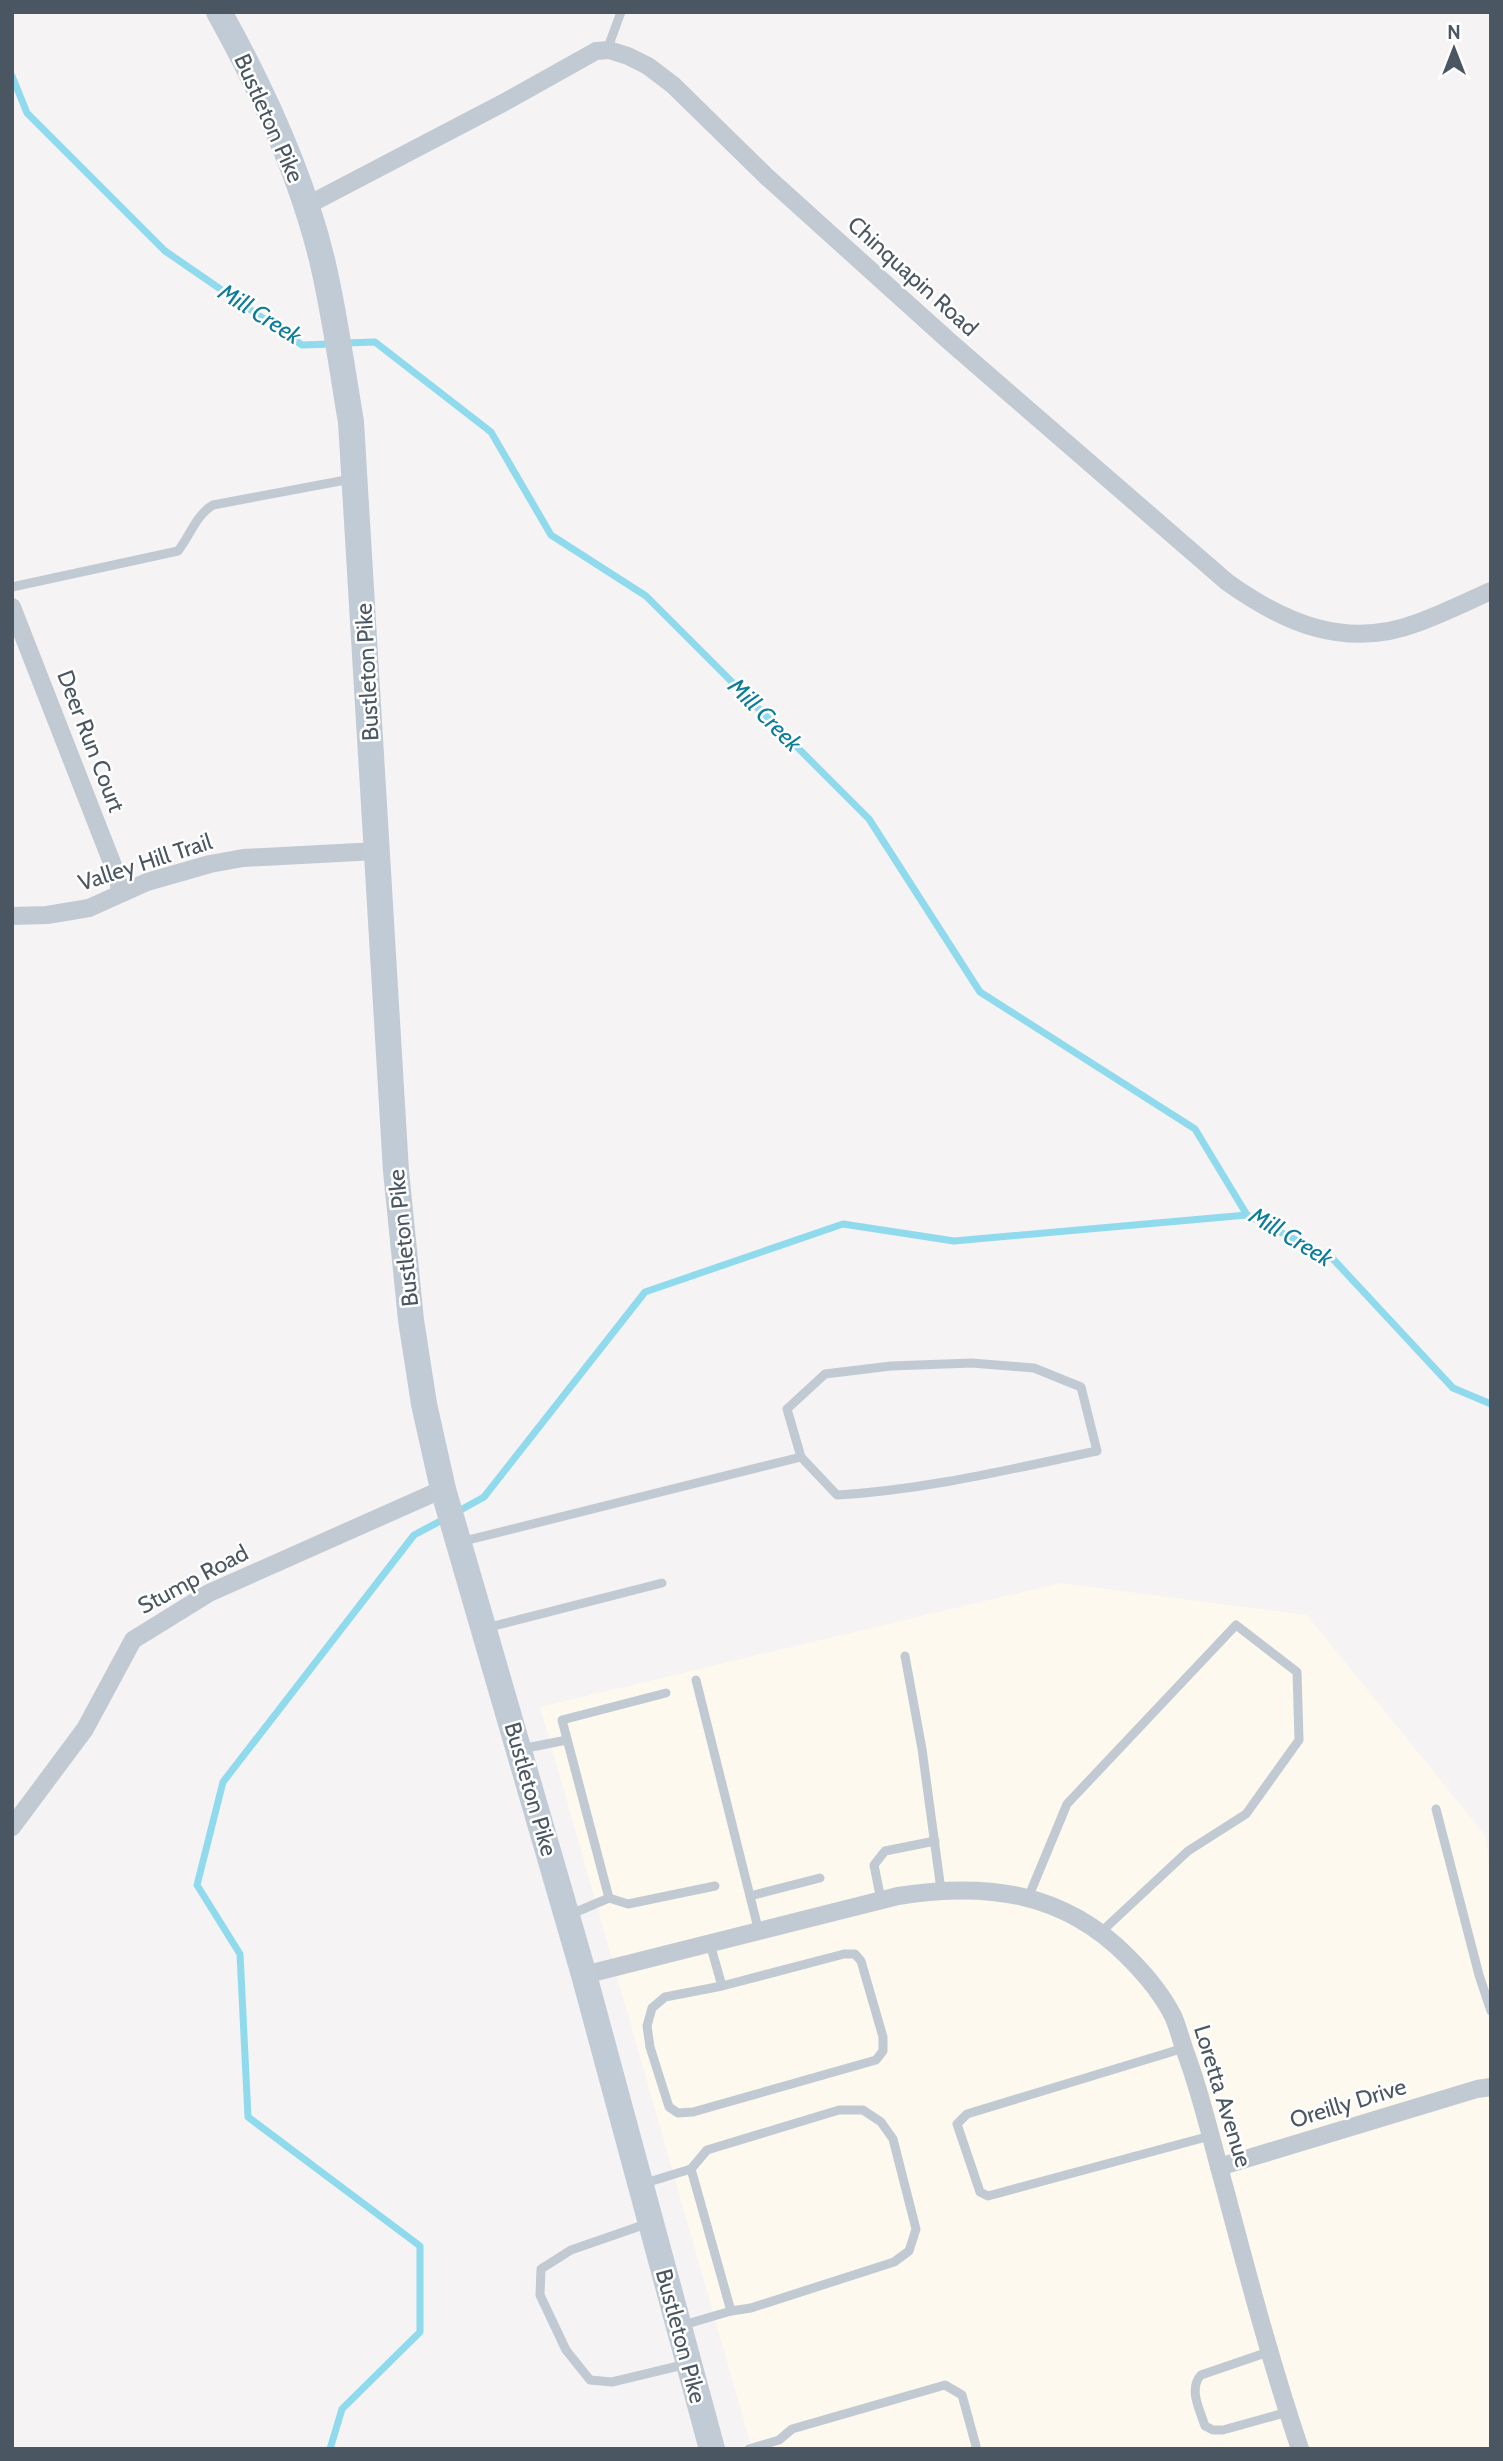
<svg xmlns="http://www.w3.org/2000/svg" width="1503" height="2461" viewBox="0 0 1503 2461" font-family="Cabin,sans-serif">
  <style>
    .commercial { fill: #fdf9ef }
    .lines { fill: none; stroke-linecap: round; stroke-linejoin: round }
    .stream { stroke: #90daee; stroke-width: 7 }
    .lane { stroke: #c1cad2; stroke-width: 9 }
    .street { stroke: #c1cad2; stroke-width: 18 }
    .secondary { stroke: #c1cbd6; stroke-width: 26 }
    .labels { text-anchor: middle; stroke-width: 5; stroke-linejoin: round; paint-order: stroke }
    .street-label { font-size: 23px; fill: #4a5661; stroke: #fff }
    .water-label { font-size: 24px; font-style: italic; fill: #0c7c9b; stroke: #fff }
  </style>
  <rect width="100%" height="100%" fill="#f5f3f3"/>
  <polygon class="commercial" points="1060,1583 1307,1615 1485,1835 1491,1876 1491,2449 752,2449 540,1707"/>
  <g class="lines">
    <g class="stream">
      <polyline points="12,76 27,113 165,251 302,345 333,344"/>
      <polyline points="345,343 375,342 491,432 551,535 646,596 869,819 980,992 1195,1129 1247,1215 1333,1259 1453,1388 1491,1404"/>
      <polyline points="457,1512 484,1497 645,1292 843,1224 954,1241 1247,1215"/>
      <polyline points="330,2449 342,2409 420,2332 420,2246 248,2117 240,1954 197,1885 223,1782 414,1535 446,1518"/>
    </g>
    <g class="lane">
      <polyline points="607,50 621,12"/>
      <path d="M12,587L178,551C190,536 196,515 213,505L351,479"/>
      <path d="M460,1542L801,1457L837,1495C925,1490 1011,1469 1097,1451L1081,1387L1034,1368L972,1363L891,1366L825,1374L787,1409L801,1457"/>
      <polyline points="486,1628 662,1583"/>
      <polyline points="905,1656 922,1749 941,1890"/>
      <polyline points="696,1680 759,1932"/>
      <polyline points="521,1749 567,1740"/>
      <polyline points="1436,1809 1479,1975 1491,2011"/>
      <polyline points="750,1896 820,1878"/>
      <polyline points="609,1898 562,1720 666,1693"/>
      <polyline points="1028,1898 1067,1804 1236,1625 1297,1672 1299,1740 1246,1814 1188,1851 1100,1933"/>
      <polyline points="881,1900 874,1865 885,1851 935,1841"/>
      <polyline points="569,1915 609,1898 628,1904 715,1886"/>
      <polyline points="710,1944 722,1986 665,1997 652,2008 647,2026 650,2047 669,2107 678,2113 693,2112 876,2060 883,2051 883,2037 861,1961 855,1954 844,1954 722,1986"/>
      <polyline points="1184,2048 967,2114 957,2124 980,2192 988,2196 1210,2136"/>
      <polyline points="691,2169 707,2150 839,2110 863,2110 881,2122 893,2139 916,2229 909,2251 894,2262 751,2308 731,2311"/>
      <polyline points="642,2184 691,2169 731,2311 680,2326"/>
      <polyline points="649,2223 571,2250 541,2269 540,2295 566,2350 590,2380 612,2382 687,2364"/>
      <path d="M1271,2351L1201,2375C1188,2389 1200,2410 1205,2426L1213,2430H1223L1288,2412"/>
      <polyline points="749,2449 779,2440 792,2429 945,2385 962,2395 976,2446 975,2449"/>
    </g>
    <g class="street">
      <path d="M306,206L503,103L596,51L609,50L628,56L648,66L673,85L767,177L949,341L1227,582C1284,623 1346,650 1417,623C1442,614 1466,602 1491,591"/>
      <polyline points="12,607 116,873 121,893"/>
      <polyline points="12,916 47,915 89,908 147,882 210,864 243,858 377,851"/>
      <polyline points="12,1827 85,1729 133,1640 209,1593 443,1489"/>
      <path d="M584,1975L898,1896C985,1882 1063,1891 1128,1957C1145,1974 1162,1994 1173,2016C1178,2027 1181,2040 1185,2051C1202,2096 1212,2143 1225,2189C1248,2276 1271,2363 1300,2449"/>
      <polyline points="1219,2167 1477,2089 1491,2087"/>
    </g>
    <path class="secondary" d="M219,12C263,91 302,175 323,264C335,316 342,369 351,422L396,1171L411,1320L424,1404L443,1489L584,1975L712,2449"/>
  </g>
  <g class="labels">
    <g class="street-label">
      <text transform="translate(269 118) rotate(66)" y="8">Bustleton Pike</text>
      <text transform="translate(913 276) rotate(42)" y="8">Chinquapin Road</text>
      <text transform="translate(367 672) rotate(-93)" y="8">Bustleton Pike</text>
      <text transform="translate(91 741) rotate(69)" y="8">Deer Run Court</text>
      <text transform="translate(145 862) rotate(-18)" y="8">Valley Hill Trail</text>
      <text transform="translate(403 1238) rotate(-96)" y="8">Bustleton Pike</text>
      <text transform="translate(193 1579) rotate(-28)" y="8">Stump Road</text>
      <text transform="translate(531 1789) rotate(74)" y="8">Bustleton Pike</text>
      <text transform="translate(1223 2096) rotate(73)" y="8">Loretta Avenue</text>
      <text transform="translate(1348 2103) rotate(-17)" y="8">Oreilly Drive</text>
      <text transform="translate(681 2336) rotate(75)" y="8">Bustleton Pike</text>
    </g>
    <g class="water-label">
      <text transform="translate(260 314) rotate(32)" y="8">Mill Creek</text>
      <text transform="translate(765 715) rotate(45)" y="8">Mill Creek</text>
      <text transform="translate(1291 1237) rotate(31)" y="8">Mill Creek</text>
    </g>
  </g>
  <rect width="1503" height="2461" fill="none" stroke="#4a5661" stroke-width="28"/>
  <g transform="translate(1454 49)" stroke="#ffffff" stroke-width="5" paint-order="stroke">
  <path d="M0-5L12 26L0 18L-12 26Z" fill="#4a5661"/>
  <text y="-10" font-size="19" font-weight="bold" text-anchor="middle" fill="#4a5661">N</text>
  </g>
</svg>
